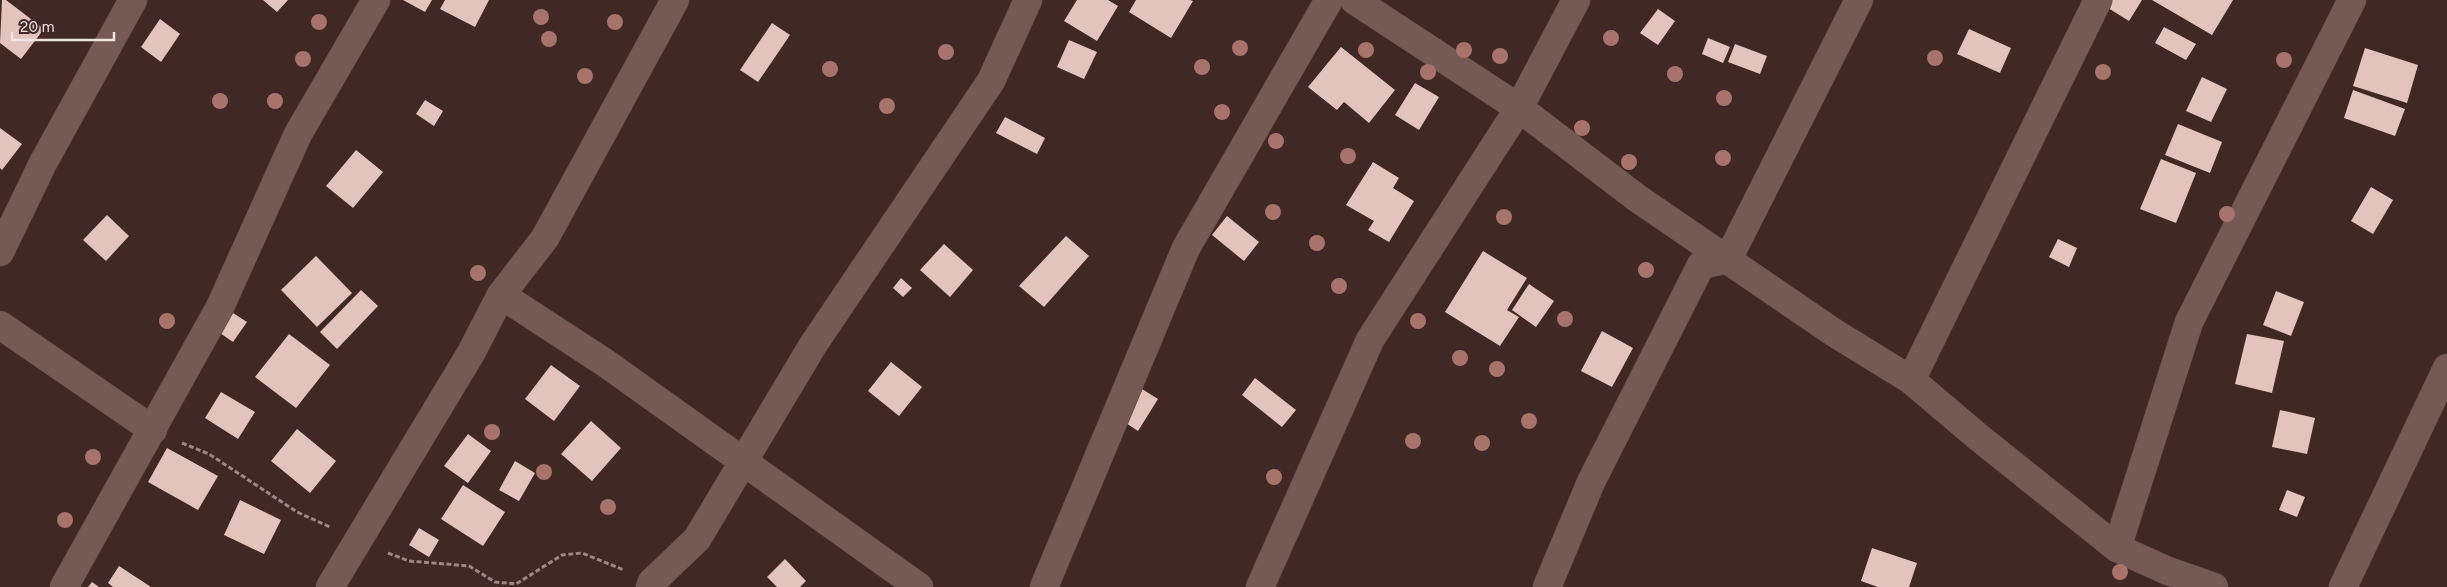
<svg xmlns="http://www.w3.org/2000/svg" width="2447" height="587" viewBox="0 0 2447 587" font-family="Figtree,sans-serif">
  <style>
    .building { fill: #e2c3bd }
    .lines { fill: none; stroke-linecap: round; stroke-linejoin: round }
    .minor-casing { stroke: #5b4845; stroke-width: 29 }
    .path { stroke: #9c8885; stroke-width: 3; stroke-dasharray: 5 2.5; stroke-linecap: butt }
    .minor { stroke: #745955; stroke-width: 28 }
    .tree { fill: #a7736b }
  </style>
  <rect width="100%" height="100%" fill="#402825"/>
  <g class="building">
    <polygon points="2,0 6,0 44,29 21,59 0,43"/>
    <polygon points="263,0 288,0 277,12"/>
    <polygon points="403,0 432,0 425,12"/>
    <polygon points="445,0 489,0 475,27 440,9"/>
    <polygon points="1077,0 1108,0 1118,6 1097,41 1064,21"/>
    <polygon points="1136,0 1190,0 1193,1 1171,38 1129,12"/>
    <polygon points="2112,0 2142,0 2129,21 2108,8"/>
    <polygon points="2152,0 2233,0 2212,35"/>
    <polygon points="1658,9 1675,21 1658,45 1640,33"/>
    <polygon points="160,19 180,34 161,62 141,47"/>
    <polygon points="772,23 790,35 758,82 740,70"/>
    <polygon points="2164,27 2196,44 2186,60 2155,43"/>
    <polygon points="1969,29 2011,48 2000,73 1957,54"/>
    <polygon points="1708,38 1730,47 1723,63 1702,54"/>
    <polygon points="1069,40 1097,52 1084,79 1057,67"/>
    <polygon points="1735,44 1767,56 1760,74 1728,62"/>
    <polygon points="1341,47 1395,90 1369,123 1344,102 1337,110 1308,87"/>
    <polygon points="2365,48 2418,65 2407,103 2353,86"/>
    <polygon points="2202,77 2227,89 2211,122 2186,111"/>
    <polygon points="1415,83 1439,97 1419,130 1395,115"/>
    <polygon points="2353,90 2405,109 2395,136 2344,118"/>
    <polygon points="425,100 443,111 434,126 416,114"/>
    <polygon points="1005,117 1045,138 1037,154 996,133"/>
    <polygon points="2178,124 2222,142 2210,173 2165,155"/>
    <polygon points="0,128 22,144 2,170 0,168"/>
    <polygon points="356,150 383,172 353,208 326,186"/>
    <polygon points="2161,159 2196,173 2176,223 2140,209"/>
    <polygon points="1373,162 1399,178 1393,188 1414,201 1389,242 1368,230 1374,221 1346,205"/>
    <polygon points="2371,187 2393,200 2373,234 2351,221"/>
    <polygon points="107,215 129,236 106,261 83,240"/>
    <polygon points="1227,216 1259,242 1244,261 1212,235"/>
    <polygon points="1066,236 1089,256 1044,307 1019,286"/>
    <polygon points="2058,239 2077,248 2069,267 2049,257"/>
    <polygon points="944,244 973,270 950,297 920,270"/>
    <polygon points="1483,251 1527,278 1507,310 1519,317 1500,346 1445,312"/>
    <polygon points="316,256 352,293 317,327 281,290"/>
    <polygon points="901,278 912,288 903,297 893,288"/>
    <polygon points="1529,284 1554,301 1536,327 1512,310"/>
    <polygon points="361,290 378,306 337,349 320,332"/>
    <polygon points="2276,291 2304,302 2291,336 2263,325"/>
    <polygon points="230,311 247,322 233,342 217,331"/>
    <polygon points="1602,331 1633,348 1612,387 1581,371"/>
    <polygon points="289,334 330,365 296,408 255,377"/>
    <polygon points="2247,334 2284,341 2272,393 2235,384"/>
    <polygon points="891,362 922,387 899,416 868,391"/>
    <polygon points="551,365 580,386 554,421 525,399"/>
    <polygon points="1255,378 1296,410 1282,427 1242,395"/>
    <polygon points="1134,384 1158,399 1138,431 1114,415"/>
    <polygon points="221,392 255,412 238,439 205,418"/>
    <polygon points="2280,410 2315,418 2307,454 2272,447"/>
    <polygon points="591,421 621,448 592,481 561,454"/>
    <polygon points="297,429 336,461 310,493 271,461"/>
    <polygon points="468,434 491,451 468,483 444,466"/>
    <polygon points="167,448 218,476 198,510 148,482"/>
    <polygon points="515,461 535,473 519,501 499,490"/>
    <polygon points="463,485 505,512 483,546 441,519"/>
    <polygon points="2287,490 2305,497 2297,517 2279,510"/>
    <polygon points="240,500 281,520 264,554 224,535"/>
    <polygon points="419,528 439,540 429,557 409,545"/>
    <polygon points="1872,548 1917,563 1909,587 1878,587 1861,581"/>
    <polygon points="785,559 806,581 800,587 777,587 767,577"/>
    <polygon points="119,566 151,587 113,587 108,583"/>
    <polygon points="92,582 99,587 88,587"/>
  </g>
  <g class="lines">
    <defs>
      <g id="minor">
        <polyline points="1354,0 1519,108 1637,198 1833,332 1911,380 1977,436 2117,548 2168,571 2214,587"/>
        <polyline points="0,252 43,163 133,0"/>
        <polyline points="501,295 604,362 919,587"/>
        <polyline points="0,325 153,430"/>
        <polyline points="1911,380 2098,0"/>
        <polyline points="2117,548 2189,322 2352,0"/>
        <polyline points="64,587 220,307 298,134 376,0"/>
        <polyline points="330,587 471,353 501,295 545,238 675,0"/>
        <polyline points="650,587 652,582 697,539 813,345 991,81 1028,0"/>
        <polyline points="1044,587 1186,248 1329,0"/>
        <polyline points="1260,587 1370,340 1519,108 1576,0"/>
        <polyline points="1547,587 1591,482 1701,265 1728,259 1859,0"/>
        <polyline points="2343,587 2447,368"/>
      </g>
    </defs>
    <use href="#minor" class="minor-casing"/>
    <g class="path">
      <polyline points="182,443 209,454 297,512 330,527"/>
      <polyline points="388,553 409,561 469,566 495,582 516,584 562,555 582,553 624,570"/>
    </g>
    <use href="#minor" class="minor"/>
  </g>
  <g class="tree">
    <circle cx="541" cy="17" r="8"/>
    <circle cx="319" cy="22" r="8"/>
    <circle cx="615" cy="22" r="8"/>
    <circle cx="1611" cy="38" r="8"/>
    <circle cx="549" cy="39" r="8"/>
    <circle cx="1240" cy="48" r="8"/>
    <circle cx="1366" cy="50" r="8"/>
    <circle cx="1464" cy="50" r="8"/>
    <circle cx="946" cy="52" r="8"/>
    <circle cx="1500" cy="56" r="8"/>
    <circle cx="1935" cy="58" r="8"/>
    <circle cx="303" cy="59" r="8"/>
    <circle cx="2284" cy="60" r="8"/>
    <circle cx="1202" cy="67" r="8"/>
    <circle cx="830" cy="69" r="8"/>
    <circle cx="1428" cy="72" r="8"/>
    <circle cx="2103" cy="72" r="8"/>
    <circle cx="1675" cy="74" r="8"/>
    <circle cx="585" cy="76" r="8"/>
    <circle cx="1724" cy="98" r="8"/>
    <circle cx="220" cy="101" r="8"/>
    <circle cx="275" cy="101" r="8"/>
    <circle cx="887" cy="106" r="8"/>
    <circle cx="1222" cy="112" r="8"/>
    <circle cx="1582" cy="128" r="8"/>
    <circle cx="1276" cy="141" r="8"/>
    <circle cx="1348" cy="156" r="8"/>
    <circle cx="1723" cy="158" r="8"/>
    <circle cx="1629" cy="162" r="8"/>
    <circle cx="1273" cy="212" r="8"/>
    <circle cx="2227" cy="214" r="8"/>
    <circle cx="1504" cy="217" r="8"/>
    <circle cx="1317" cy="243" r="8"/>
    <circle cx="1646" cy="270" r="8"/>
    <circle cx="478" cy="273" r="8"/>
    <circle cx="1339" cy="286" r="8"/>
    <circle cx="1565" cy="319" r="8"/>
    <circle cx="167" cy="321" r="8"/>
    <circle cx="1418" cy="321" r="8"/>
    <circle cx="1460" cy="358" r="8"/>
    <circle cx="1497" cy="369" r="8"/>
    <circle cx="1529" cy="421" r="8"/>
    <circle cx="492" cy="432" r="8"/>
    <circle cx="1413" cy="441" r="8"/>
    <circle cx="1482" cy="443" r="8"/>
    <circle cx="93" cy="457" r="8"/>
    <circle cx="544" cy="472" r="8"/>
    <circle cx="1274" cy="477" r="8"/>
    <circle cx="608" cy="507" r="8"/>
    <circle cx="65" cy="520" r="8"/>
    <circle cx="2120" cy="572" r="8"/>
  </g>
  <path d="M12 32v8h102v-8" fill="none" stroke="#f3e3e0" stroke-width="2.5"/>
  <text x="20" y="32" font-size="15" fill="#f3e3e0" stroke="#402825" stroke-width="4" paint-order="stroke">20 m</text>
</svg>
